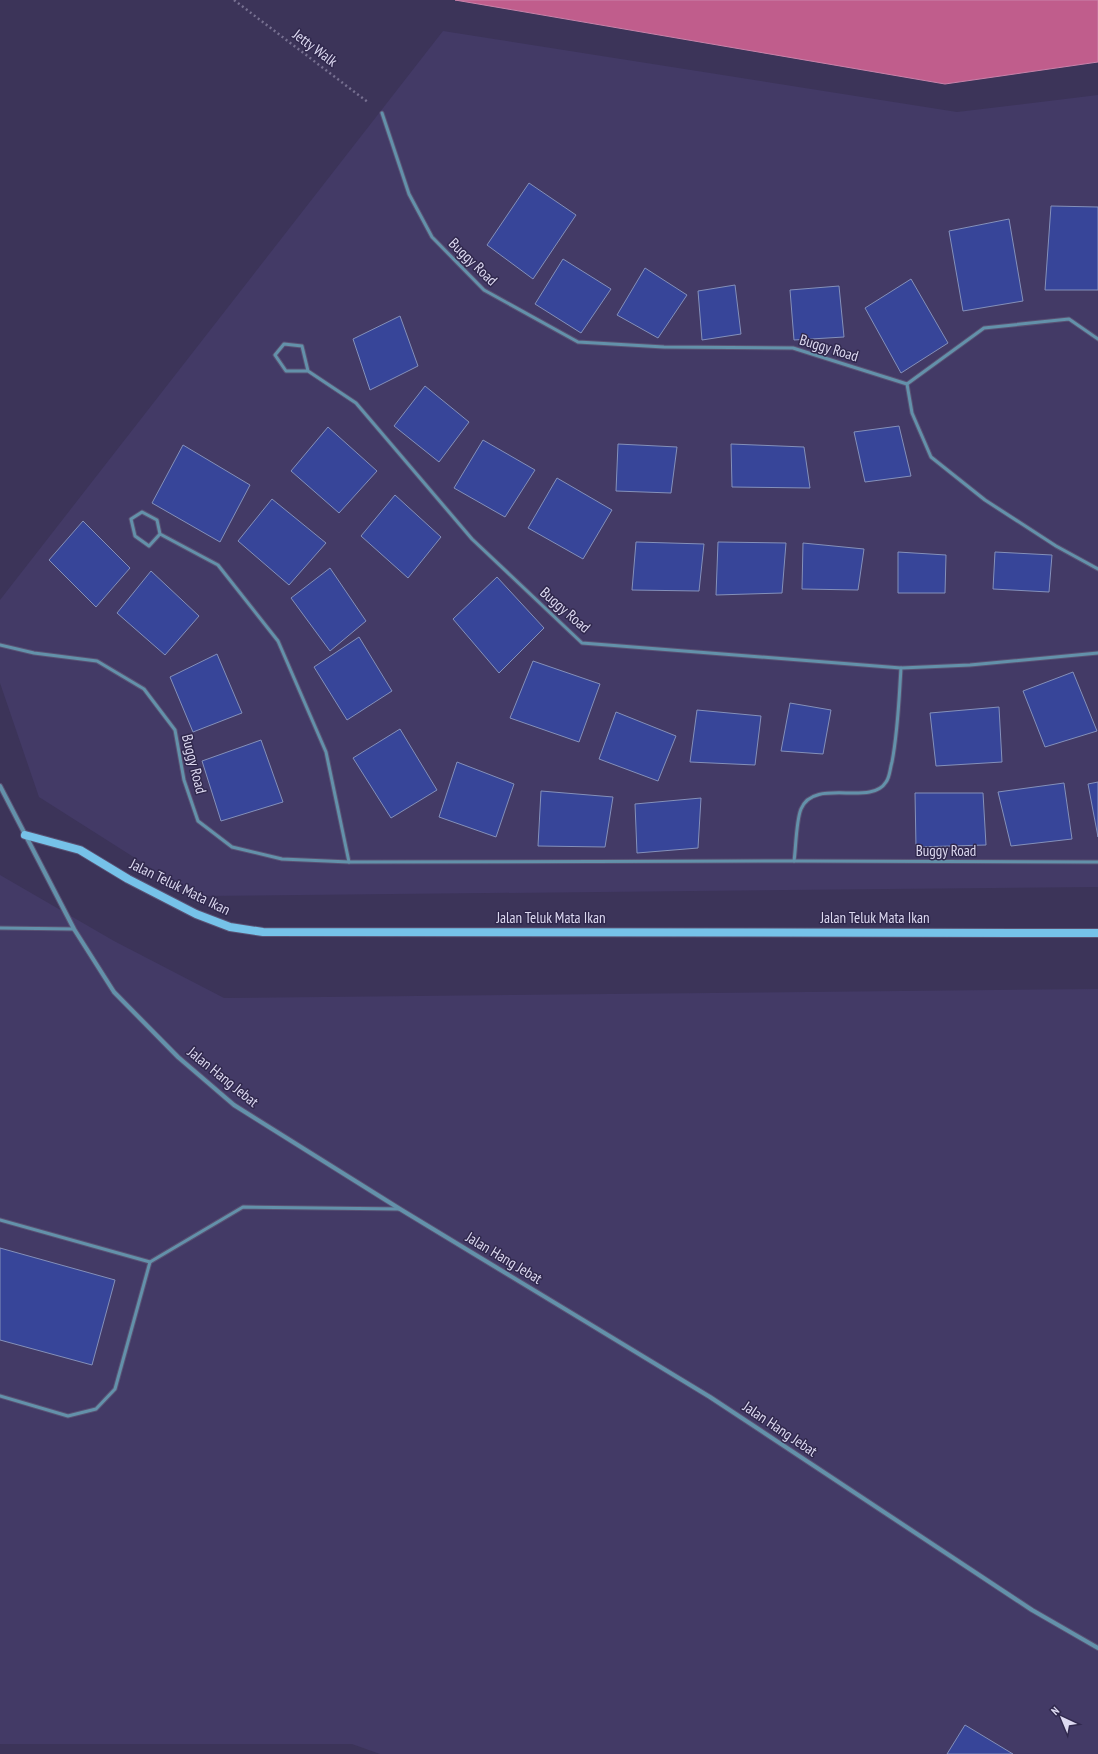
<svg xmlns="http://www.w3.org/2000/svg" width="1098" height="1754" viewBox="0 0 1098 1754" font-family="'PT Sans Narrow',sans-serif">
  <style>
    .built { fill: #433a66 }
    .water { fill: #c05d8c; stroke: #c982aa }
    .building { fill: #374599; stroke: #8490ba }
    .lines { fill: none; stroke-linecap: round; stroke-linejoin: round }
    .service-casing { stroke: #595274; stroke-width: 5 }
    .minor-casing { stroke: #595274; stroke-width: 6 }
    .secondary-casing { stroke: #595274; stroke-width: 10 }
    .path { stroke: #777091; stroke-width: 2.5; stroke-dasharray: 2 3; stroke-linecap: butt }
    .service { stroke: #6391aa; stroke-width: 3 }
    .minor { stroke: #6391aa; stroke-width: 4 }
    .secondary { stroke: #76c2e9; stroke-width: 8 }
    .labels { text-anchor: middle; stroke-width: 3; stroke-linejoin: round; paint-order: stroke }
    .street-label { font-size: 15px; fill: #ddd9f1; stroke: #31294e }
  </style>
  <rect width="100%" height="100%" fill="#3c3459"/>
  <g class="built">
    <polygon points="443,31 957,112 1098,95 1098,887 195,896 39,797 0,683 0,600"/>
    <polygon points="0,875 114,941 224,998 1098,989 1098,1754 380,1754 352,1744 0,1744"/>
  </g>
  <polygon class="water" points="455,0 1098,0 1098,62 945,84"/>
  <g class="building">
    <polygon points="529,183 576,215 533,279 487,245"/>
    <polygon points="1051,206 1098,207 1098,290 1045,290"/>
    <polygon points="1009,219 1023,301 963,311 949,231"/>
    <polygon points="563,259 611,289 581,333 535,304"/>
    <polygon points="645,268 687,295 658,338 617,315"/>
    <polygon points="911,279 948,343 901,373 865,308"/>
    <polygon points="735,285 741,334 702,340 698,291"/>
    <polygon points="839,286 844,337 794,340 790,290"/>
    <polygon points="400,316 418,366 370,390 353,339"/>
    <polygon points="425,386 469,422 439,462 394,426"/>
    <polygon points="899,426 911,476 865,482 854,432"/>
    <polygon points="328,427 377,471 339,513 291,471"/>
    <polygon points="483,440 535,470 505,517 454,488"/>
    <polygon points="618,444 677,447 671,493 616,491"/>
    <polygon points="731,444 804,447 810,488 732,487"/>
    <polygon points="183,445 250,485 220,542 152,503"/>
    <polygon points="557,478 612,510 583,559 528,528"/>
    <polygon points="395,495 441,537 408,578 361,536"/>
    <polygon points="272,499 326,543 289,585 238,541"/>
    <polygon points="83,521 130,568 96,607 49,560"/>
    <polygon points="636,542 704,544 699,591 632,590"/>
    <polygon points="718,542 786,543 782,593 716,595"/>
    <polygon points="803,543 864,549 858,590 802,589"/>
    <polygon points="898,552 946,555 945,593 898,593"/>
    <polygon points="995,552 1052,555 1049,592 993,589"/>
    <polygon points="330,568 366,621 330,651 291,598"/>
    <polygon points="151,571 199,616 165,655 117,613"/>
    <polygon points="497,577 544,628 499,673 453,619"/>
    <polygon points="359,637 392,691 347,720 314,667"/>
    <polygon points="217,654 242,713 193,732 170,677"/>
    <polygon points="533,661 600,684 579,742 510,718"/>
    <polygon points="1073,672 1097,731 1045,747 1023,691"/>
    <polygon points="790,703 831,710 823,754 781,751"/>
    <polygon points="999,707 1002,762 936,766 930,713"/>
    <polygon points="697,710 761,716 755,765 690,762"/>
    <polygon points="616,712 676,736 658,781 599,759"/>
    <polygon points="400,729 437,790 391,818 353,758"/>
    <polygon points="261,740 283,802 221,821 202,761"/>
    <polygon points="457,762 514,784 496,837 439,817"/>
    <polygon points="1098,782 1098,837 1088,784"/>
    <polygon points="1064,783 1072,839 1011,846 998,792"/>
    <polygon points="541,791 613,797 605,847 538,846"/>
    <polygon points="915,793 983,793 986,845 916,847"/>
    <polygon points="701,798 698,848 637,853 635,804"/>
    <polygon points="0,1248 115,1280 92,1365 0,1340"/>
    <polygon points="965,1725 1013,1754 947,1754"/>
  </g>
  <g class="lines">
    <defs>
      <g id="service">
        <polyline points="382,113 409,194 432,237 484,290 578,342 664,347 793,348 907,384 912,413 931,457 985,500 1056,546 1098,569"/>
        <polyline points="308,371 302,346 284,344 275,355 286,371 308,371 356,403 472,539 582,643 901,668"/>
        <polyline points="907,384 984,328 1069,319 1098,339"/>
        <polyline points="160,534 149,546 135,536 131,519 142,512 157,520 160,534 218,565 278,641 326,752 349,862"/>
        <path d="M0,645L34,653L97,661L144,689L175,730L184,780L198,821L232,847L282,859L349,862L794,861C796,848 796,821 801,809C814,777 871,807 886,782C890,777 890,768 892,762C898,731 899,699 901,668L970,665L1098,653"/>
        <polyline points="794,861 1098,862"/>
        <polyline points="0,928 74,929"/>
        <polyline points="0,1220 150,1262"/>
        <polyline points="0,1396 68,1416 96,1409 115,1389 150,1262 243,1207 400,1209"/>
      </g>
      <polyline id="minor" points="0,786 74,929 114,992 178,1057 234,1105 400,1209 710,1397 1032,1610 1098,1648"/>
      <polyline id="secondary" points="25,835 80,850 128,879 196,914 230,927 263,932 1098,933"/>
    </defs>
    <use href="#service" class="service-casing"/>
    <use href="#minor" class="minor-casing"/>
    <use href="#secondary" class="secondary-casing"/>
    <polyline class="path" points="234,0 369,103"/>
    <use href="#service" class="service"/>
    <use href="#minor" class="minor"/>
    <use href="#secondary" class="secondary"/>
  </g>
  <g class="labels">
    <g class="street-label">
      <text transform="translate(315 48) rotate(37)" y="5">Jetty Walk</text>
      <text transform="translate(473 262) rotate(44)" y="5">Buggy Road</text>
      <text transform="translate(829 348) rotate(17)" y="5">Buggy Road</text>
      <text transform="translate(565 610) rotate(41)" y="5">Buggy Road</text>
      <text transform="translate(194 764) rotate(76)" y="5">Buggy Road</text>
      <text x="946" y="856">Buggy Road</text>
      <text transform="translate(180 887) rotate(26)" y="5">Jalan Teluk Mata Ikan</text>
      <text x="551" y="923">Jalan Teluk Mata Ikan</text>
      <text x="875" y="923">Jalan Teluk Mata Ikan</text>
      <text transform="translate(223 1077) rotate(39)" y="5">Jalan Hang Jebat</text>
      <text transform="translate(504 1258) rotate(31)" y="5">Jalan Hang Jebat</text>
      <text transform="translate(780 1429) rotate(34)" y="5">Jalan Hang Jebat</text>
    </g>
  </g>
  <g transform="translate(1062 1718) rotate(316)" stroke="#31294e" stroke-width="3" paint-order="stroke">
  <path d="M0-3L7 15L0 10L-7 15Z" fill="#ddd9f1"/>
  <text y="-6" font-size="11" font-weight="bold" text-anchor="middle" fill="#ddd9f1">N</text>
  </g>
</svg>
